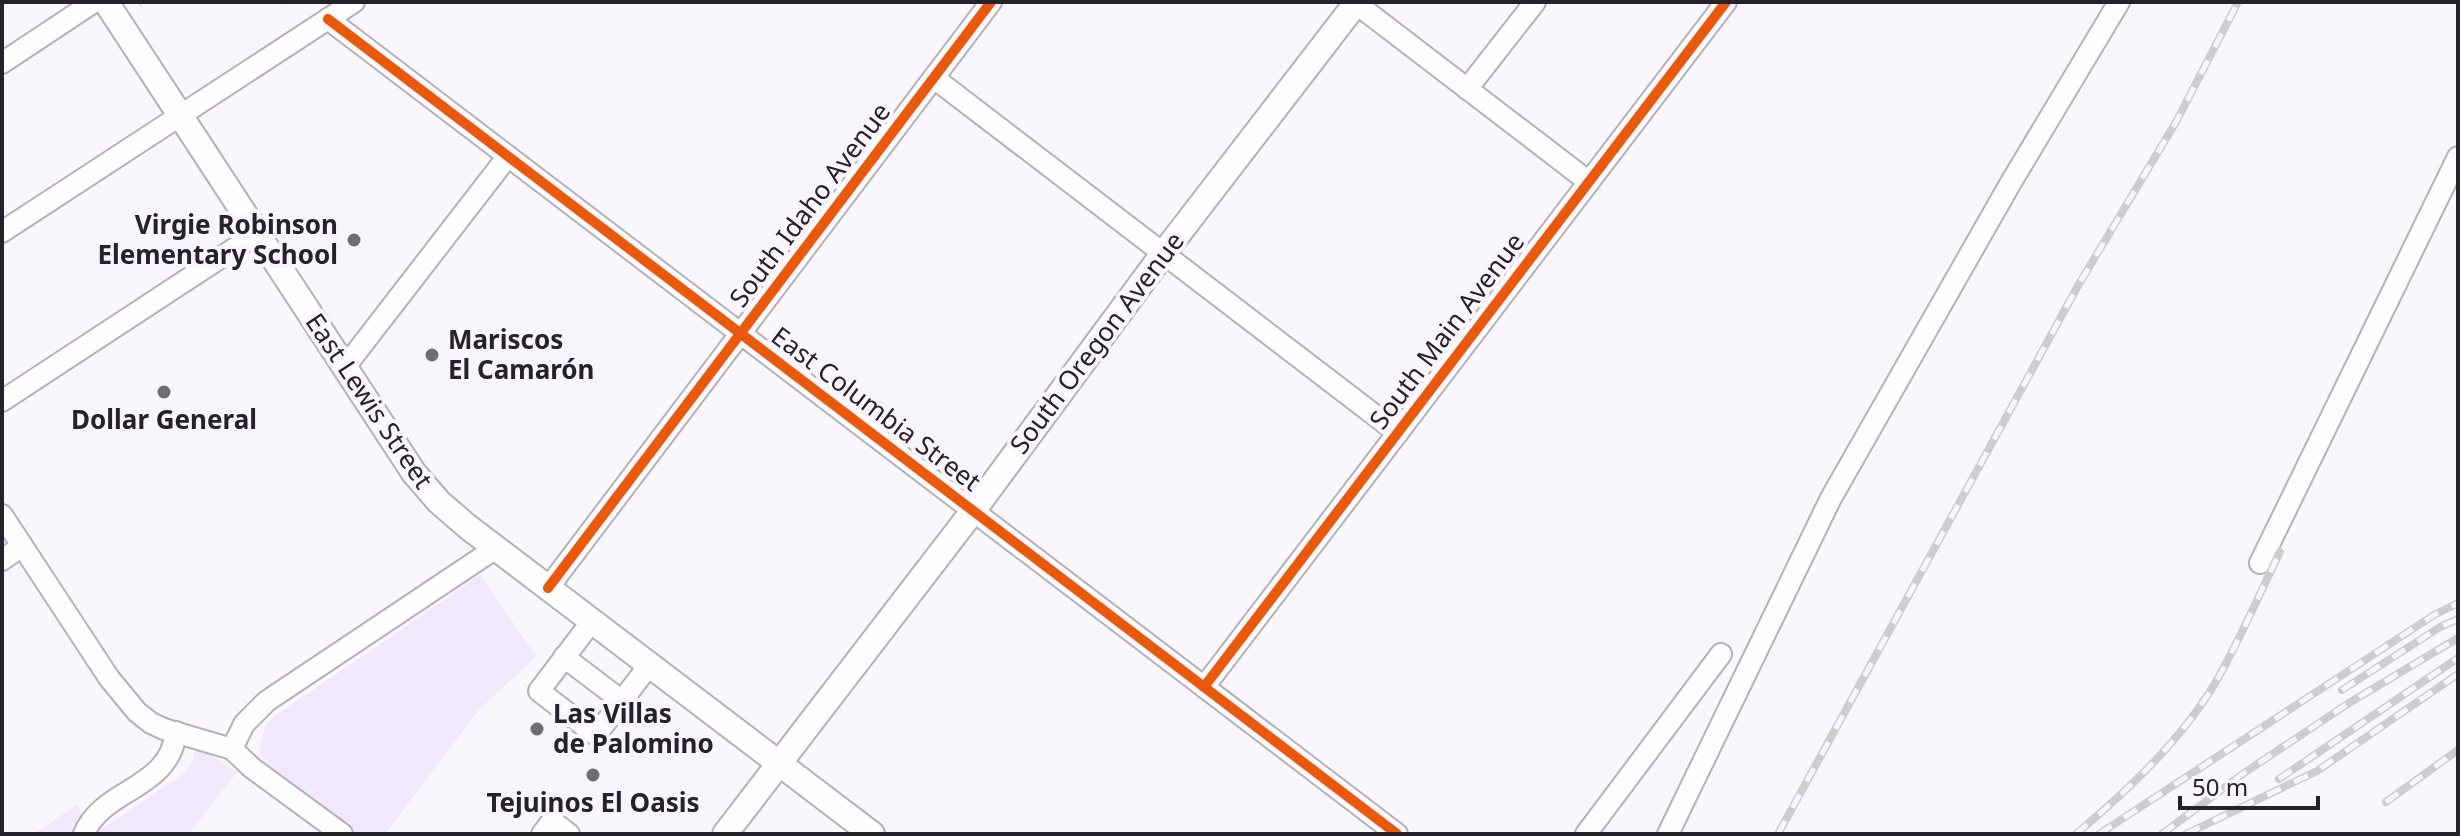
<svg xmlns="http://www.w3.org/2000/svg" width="2460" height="836" viewBox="0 0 2460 836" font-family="'Noto Sans',sans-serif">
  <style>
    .green { fill: #f2e8fd }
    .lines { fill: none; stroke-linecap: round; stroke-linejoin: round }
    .minor-casing { stroke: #b4b1b8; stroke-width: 24 }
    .major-casing { stroke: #b4b1b8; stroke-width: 28 }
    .path { stroke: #e3e2e4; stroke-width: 3; stroke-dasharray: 2 6; stroke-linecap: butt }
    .minor { stroke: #fefeff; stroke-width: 20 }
    .major { stroke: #fefeff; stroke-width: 24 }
    .rail-casing { stroke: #cecccf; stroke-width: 8 }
    .rail { stroke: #f9f4fe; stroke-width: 5; stroke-dasharray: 15; stroke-linecap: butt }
    .cycleway-casing { stroke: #f9f4fe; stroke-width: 15 }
    .cycleway { stroke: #e8590c; stroke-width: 10 }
    .poi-dot { fill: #706c74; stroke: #f9f4fe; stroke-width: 3 }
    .labels { text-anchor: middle; stroke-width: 8; stroke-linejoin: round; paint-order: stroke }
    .street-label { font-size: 26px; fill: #26222b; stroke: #f9f4fe }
    .poi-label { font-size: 26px; font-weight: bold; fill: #26222b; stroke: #f9f4fe; text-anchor: start }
  </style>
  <rect width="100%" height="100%" fill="#f9f6fc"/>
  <g class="green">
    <polygon points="480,575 536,656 479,710 385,834 356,834 268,767 259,751 265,727 272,718"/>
    <polygon points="195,750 212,756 237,772 189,834 94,834 185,773 193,761"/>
    <polygon points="77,805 93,834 34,834"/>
  </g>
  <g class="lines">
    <defs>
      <g id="minor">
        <polyline points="1354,2 1589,182"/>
        <polyline points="328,19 1397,834"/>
        <polyline points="2,63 94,2"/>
        <polyline points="934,78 1398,433"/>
        <polyline points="1467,89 1535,2"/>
        <polyline points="2,232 354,2"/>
        <polyline points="345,367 508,156"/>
        <polyline points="2,401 258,233"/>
        <polyline points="2,515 109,678 137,712 151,723 164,729 232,749 252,768 342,834"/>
        <polyline points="2,560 22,546"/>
        <polyline points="2260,563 2458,157"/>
        <polyline points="548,588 991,2"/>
        <polyline points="592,621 539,691 596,735 650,664"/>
        <polyline points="564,657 622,701"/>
        <polyline points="1204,687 1726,2"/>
        <polyline points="232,749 244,724 267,701 496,548"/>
        <path d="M84,834C102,788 170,790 176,732"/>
        <polyline points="542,834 552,821 569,834"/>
        <polyline points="1586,834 1721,654"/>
        <polyline points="1668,834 1831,498 2010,184 2119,2"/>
      </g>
      <g id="major">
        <polyline points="106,2 414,473 439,502 468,527 872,834"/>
        <polyline points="725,834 973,511 1163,254 1357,2"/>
      </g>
    </defs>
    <use href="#minor" class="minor-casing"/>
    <use href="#major" class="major-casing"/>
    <g class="path">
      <polyline points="284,2 288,9"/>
      <polyline points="140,6 146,2"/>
    </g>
    <use href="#minor" class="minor"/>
    <use href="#major" class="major"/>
    <defs>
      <g id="rail">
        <polyline points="2342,690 2440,627 2458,619"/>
        <polyline points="2279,779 2458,658"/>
        <polyline points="2386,802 2458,750"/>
        <polyline points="1778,834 2079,284 2176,122 2238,2"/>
        <path d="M2076,834C2128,790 2182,740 2217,680C2240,639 2259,595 2280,552"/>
        <polyline points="2099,834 2434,615 2458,603"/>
        <polyline points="2162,834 2244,773 2349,703 2458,638"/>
        <polyline points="2186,834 2317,771 2458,674"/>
      </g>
    </defs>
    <use href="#rail" class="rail-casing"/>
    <use href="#rail" class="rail"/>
    <defs>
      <g id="cycleway">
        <polyline points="328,19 1397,834"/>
        <polyline points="548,588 991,2"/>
        <polyline points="1204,687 1726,2"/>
      </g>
    </defs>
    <use href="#cycleway" class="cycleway-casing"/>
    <use href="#cycleway" class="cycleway"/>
  </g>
  <g class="poi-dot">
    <circle cx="354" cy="240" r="8"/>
    <circle cx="432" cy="355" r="8"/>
    <circle cx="164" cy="392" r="8"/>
    <circle cx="537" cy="729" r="8"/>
    <circle cx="593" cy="775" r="8"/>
  </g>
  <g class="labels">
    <g class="street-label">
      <text transform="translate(810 205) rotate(-53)" y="9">South Idaho Avenue</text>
      <text transform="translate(1447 331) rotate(-53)" y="9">South Main Avenue</text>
      <text transform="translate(1097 343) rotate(-53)" y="9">South Oregon Avenue</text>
      <text transform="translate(369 401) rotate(56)" y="9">East Lewis Street</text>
      <text transform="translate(876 409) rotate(37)" y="9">East Columbia Street</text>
    </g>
    <g class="poi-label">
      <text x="338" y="234" text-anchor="end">Virgie Robinson<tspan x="338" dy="30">Elementary School</tspan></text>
      <text x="448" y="349">Mariscos<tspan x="448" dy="30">El Camarón</tspan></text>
      <text x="164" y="429" text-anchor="middle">Dollar General</text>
      <text x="553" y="723">Las Villas<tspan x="553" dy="30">de Palomino</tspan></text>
      <text x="593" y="812" text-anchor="middle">Tejuinos El Oasis</text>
    </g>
  </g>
  <rect width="2460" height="836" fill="none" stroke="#26222b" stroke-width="8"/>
  <path d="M2180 796v12h138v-12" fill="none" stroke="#26222b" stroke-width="4"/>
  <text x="2192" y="796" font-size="24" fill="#26222b" stroke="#f9f4fe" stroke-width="6" paint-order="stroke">50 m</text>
</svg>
